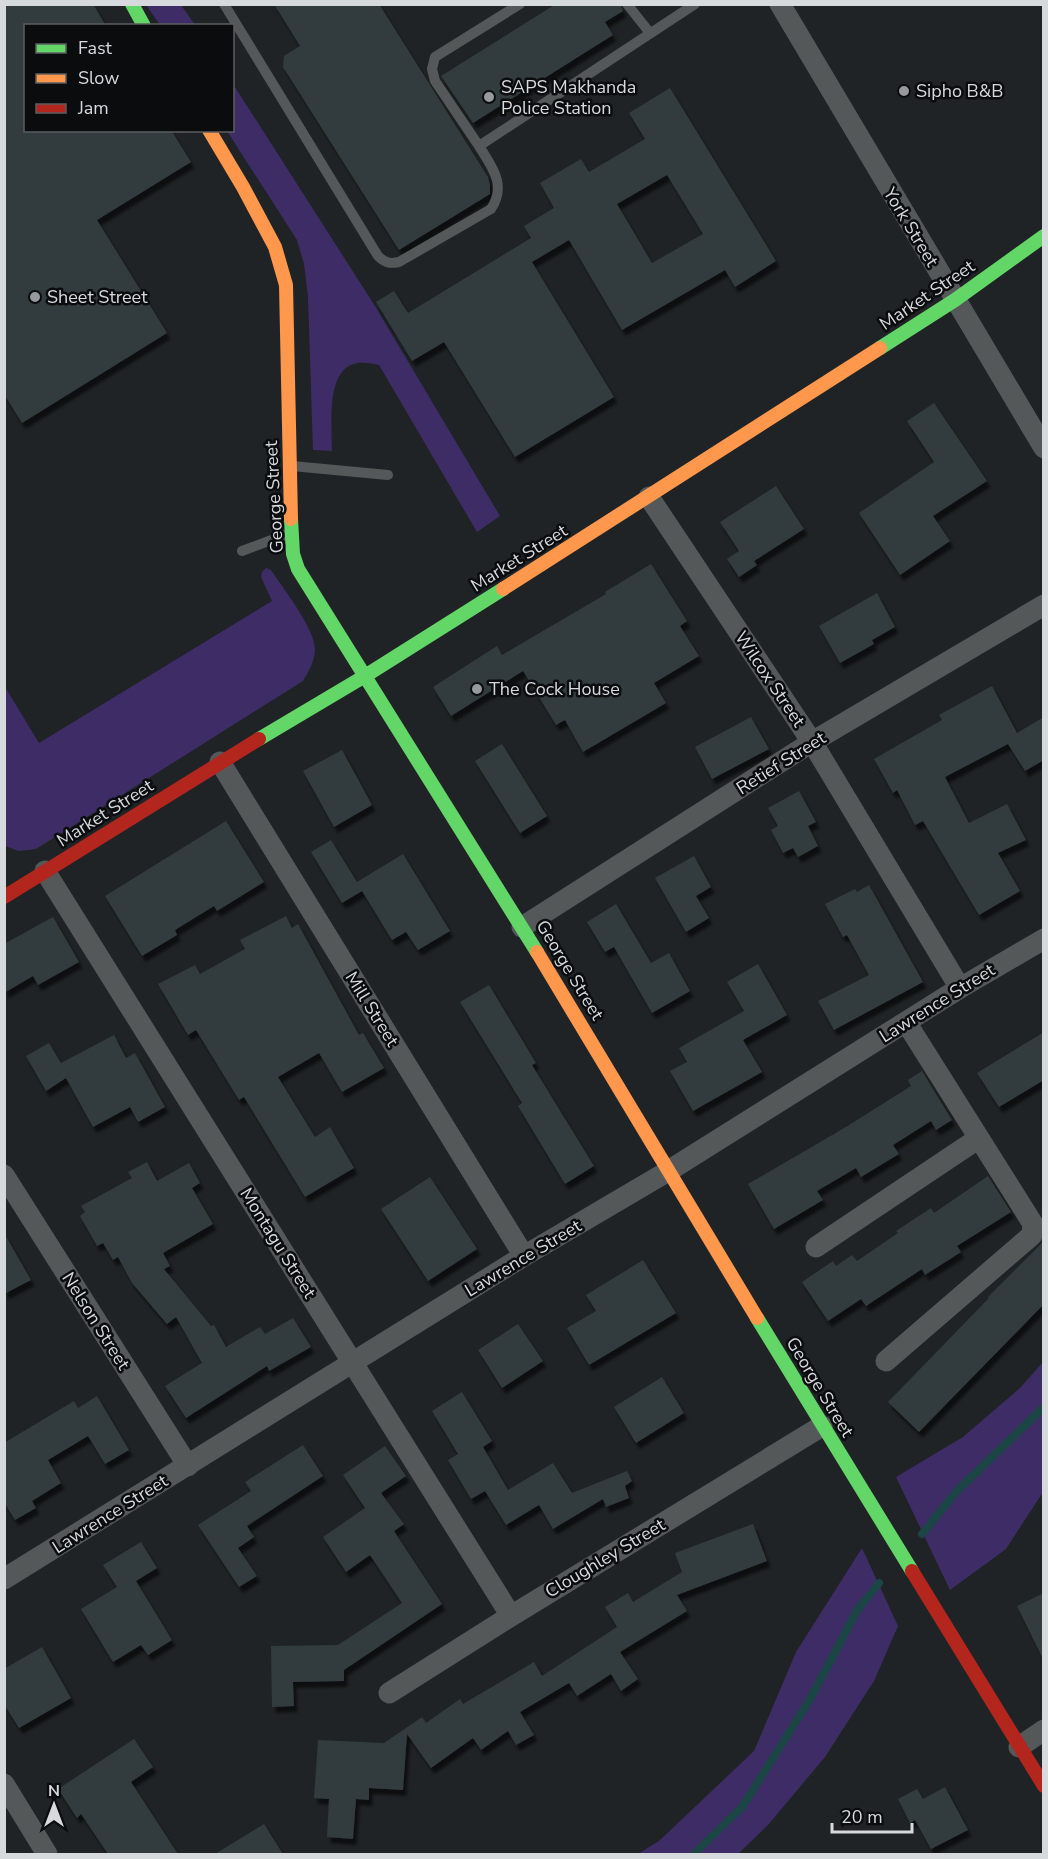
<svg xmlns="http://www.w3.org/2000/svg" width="1048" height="1859" font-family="'Nunito Sans',sans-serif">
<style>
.green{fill:#3e2c66}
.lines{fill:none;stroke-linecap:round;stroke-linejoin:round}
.stream{stroke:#1c4545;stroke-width:8}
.building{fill:#323b3e;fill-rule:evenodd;filter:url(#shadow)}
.lane{stroke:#555859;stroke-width:10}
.street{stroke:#555859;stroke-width:21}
.fast{stroke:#63d668;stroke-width:14}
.slow{stroke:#ff974d;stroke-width:14}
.jam{stroke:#b3261e;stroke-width:14}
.poi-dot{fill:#979a9c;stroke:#0a0c0d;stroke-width:2}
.labels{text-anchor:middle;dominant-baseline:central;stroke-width:5;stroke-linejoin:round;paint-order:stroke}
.poi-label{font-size:18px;fill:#d7dadc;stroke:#0a0c0d;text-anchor:start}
.street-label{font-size:18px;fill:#d7dadc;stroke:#0a0c0d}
</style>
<defs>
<filter id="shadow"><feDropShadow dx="3.5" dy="6" stdDeviation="1.5" flood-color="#0009"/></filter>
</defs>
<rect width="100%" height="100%" fill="#202325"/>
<path class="green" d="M146,5H181L195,25H160Z
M233,84L375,306L500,516L477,532L379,365C370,363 360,361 351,365C326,376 332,428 332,451L313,450L308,297L304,264L297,240L227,131L232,130Z
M266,568L271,570C283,588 316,630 315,651C314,662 309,671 303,681L36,849L19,851L5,846V687L39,743L272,601L261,577L262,572Z
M1043,1362V1492L1006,1549L950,1590L896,1477L963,1437L1020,1388Z
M862,1548L898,1626L874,1681L825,1757L768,1825L738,1854H638L659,1841L754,1751L796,1652Z"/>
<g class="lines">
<path class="stream" d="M922,1534L956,1492L1044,1407
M694,1854L742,1807L809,1701L858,1609L879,1583"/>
</g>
<path class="building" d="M4,4H93L106,26H26V130H171L191,162L97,220L167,333L22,423L4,394Z
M274,4H379L488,177L490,185V194L399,250L283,67L284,56L300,46Z
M556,4H620L623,11L605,22L613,35L473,123L441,76Z
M670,88L776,261L735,287L725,270L622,330L569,240L532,262L614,397L515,457L444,342L412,361L376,302L394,291L408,313L531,238L524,226L554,208L540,183L581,159L589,172L645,139L629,113ZM667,175L703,234L652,263L617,204Z
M934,403L987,481L933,516L950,541L900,575L859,513L934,462L907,421Z
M776,486L804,529L754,561L757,565L739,577L727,559L739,551L720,522Z
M651,564L687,621L680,626L699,656L654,683L666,703L583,752L565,720L556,725L523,671L451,716L433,687L497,646L502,655L606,594L605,592Z
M877,593L895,627L872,640L874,644L840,663L819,626Z
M992,686L1017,733L1044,717V760L1025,771L1008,744L945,777L969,823L1007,804L1026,840L998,853L1020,891L979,915L923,821L915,825L897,790L893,793L874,759L942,720L939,715Z
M751,717L769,749L712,779L695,747Z
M502,744L547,816L520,833L475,761Z
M342,750L372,805L334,827L303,771Z
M799,791L816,822L808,826L818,846L798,857L793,848L783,853L771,830L778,826L768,808Z
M226,821L264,882L217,911L214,906L175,930L177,935L142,956L105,896Z
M331,840L357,882L403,854L450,931L418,950L406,932L392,940L362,891L342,903L311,852Z
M694,856L711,887L696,896L709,918L686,932L655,878Z
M869,885L923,982L834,1030L818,1001L869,975L847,935L843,937L825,904L855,889L857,892Z
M616,904L651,963L669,953L690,991L652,1013L614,947L605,952L587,922Z
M286,916L292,928L298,924L359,1035L363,1033L384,1068L342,1092L319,1053L278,1077L315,1137L330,1127L354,1168L305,1197L244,1097L239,1100L196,1030L188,1035L158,984L195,965L200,974L245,949L240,940Z
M53,917L79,962L38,985L33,976L4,993V944Z
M758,964L787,1015L743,1040L762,1072L693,1111L670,1071L687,1062L679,1048L744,1011L727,982Z
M489,985L536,1063L532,1065L594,1166L565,1184L518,1106L522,1103L460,1002Z
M1044,1032V1080L999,1107L977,1073Z
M114,1035L126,1058L135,1053L165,1107L138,1122L130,1107L93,1127L66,1078L46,1091L26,1056L49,1043L61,1063Z
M922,1071L952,1120L936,1130L931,1121L893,1145L899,1154L861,1177L856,1168L817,1191L823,1200L774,1229L748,1184L846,1127L911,1086L908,1080Z
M147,1162L157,1181L189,1163L200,1183L192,1188L213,1224L163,1253L170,1266L164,1269L211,1326L214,1325L226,1347L260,1327L265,1334L293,1318L311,1347L269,1371L267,1366L186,1418L165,1386L202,1363L176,1317L167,1324L132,1283L118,1257L113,1260L103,1243L97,1246L80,1216L85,1212L81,1206L132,1178L128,1172Z
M988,1176L1011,1212L957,1246L961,1252L925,1275L922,1269L866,1306L861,1299L828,1321L802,1282L833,1261L836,1266L852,1255L857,1261L898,1233L896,1231L931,1208L934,1213Z
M430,1177L477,1249L428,1281L381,1209Z
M4,1233L31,1280L4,1294Z
M1044,1239V1304L919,1432L888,1402L989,1298L988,1297L1040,1245Z
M643,1260L676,1313L589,1365L567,1328L596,1311L586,1295Z
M518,1324L543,1361L502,1388L478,1350Z
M662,1377L684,1413L636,1443L614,1407Z
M462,1392L492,1441L483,1447L508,1490L553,1463L572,1493L627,1471L632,1481L625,1486L629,1498L606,1507L603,1499L553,1529L539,1505L506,1525L485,1491L471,1499L448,1460L458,1454L432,1411Z
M97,1396L129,1450L105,1464L88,1436L48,1460L61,1483L32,1501L36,1508L15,1520L4,1502V1443L74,1401L78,1408Z
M303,1445L323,1476L247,1526L254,1537L238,1548L257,1576L239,1587L198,1525L251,1491L245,1482Z
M385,1446L406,1476L381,1493L404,1524L394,1531L442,1604L344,1670V1681L293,1682L294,1706L272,1707L271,1646L338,1645L402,1603L370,1555L346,1572L323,1537L365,1508L343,1475Z
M753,1524L767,1561L677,1595L687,1611L620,1652L638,1679L621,1691L611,1674L577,1696L569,1683L520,1712L534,1735L516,1745L508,1731L481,1750L473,1738L431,1768L407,1734L403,1790L369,1788V1800L356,1799L353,1839L327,1837L329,1799L314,1798L318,1740L384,1743L422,1717L426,1723L460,1699L463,1704L534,1662L542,1676L617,1627L605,1607L628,1593L633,1602L682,1572L675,1553Z
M141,1542L157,1568L136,1581L172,1640L148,1655L141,1645L113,1662L81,1609L117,1587L103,1565Z
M1044,1593V1661L1017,1606Z
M42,1647L71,1698L19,1728L4,1704V1669Z
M134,1739L153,1767L131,1782L178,1854H108L81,1814L77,1818L58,1789Z
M945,1787L968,1830L931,1849L915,1820L910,1823L898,1799L917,1789L923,1799Z
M264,1824L283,1854H215Z"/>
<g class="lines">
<path class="lane" d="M224,4L378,256C385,263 390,264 399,262L491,209C507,185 492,167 479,146L695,4
M627,4L650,33
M479,146L435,81L432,69L435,57L520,4
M292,466L388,475
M242,551L290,533"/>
<path class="street" d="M780,4L1044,448
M649,497L812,742L960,988
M220,762L524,1256
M45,871L511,1616
M522,927L812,742L1044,605
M4,1175L188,1466
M816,1247L979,1138
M886,1361L1032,1235L1033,1224L906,1022
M4,1579L524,1256L670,1170L960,988L1044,939
M389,1693L511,1616L822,1426
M1019,1747L1044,1730
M4,1784L47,1854"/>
<path class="fast" d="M132,4L144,26
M880,348L955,300L1044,236
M291,519L293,554L298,569L537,952
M259,739L365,676L503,589
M757,1318L912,1571"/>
<path class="slow" d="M209,130L243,187L275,247L286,285L291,519
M503,589L880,348
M537,952L757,1318"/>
<path class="jam" d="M4,897L259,739
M912,1571L1044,1786"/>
</g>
<g class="poi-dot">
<circle cx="904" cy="91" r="6"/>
<circle cx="489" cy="97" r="6"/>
<circle cx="35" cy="297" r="6"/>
<circle cx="477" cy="689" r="6"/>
</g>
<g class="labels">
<g class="poi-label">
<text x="501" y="87">SAPS Makhanda<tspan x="501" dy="21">Police Station</tspan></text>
<text x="916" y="91">Sipho B&amp;B</text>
<text x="47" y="297">Sheet Street</text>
<text x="489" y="689">The Cock House</text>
</g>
<g class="street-label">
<text transform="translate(911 227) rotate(59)">York Street</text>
<text transform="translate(927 295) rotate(-34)">Market Street</text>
<text transform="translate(274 497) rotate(-93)">George Street</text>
<text transform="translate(519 558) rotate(-32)">Market Street</text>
<text transform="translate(770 679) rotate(56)">Wilcox Street</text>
<text transform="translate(781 763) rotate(-32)">Retief Street</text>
<text transform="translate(105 813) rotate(-32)">Market Street</text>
<text transform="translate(570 970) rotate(59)">George Street</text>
<text transform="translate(937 1003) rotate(-32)">Lawrence Street</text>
<text transform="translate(372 1009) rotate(58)">Mill Street</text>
<text transform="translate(278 1243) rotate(58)">Montagu Street</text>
<text transform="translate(523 1258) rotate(-31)">Lawrence Street</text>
<text transform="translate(96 1321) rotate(58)">Nelson Street</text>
<text transform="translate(820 1387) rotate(59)">George Street</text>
<text transform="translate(110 1514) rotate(-32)">Lawrence Street</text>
<text transform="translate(605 1558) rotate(-31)">Cloughley Street</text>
</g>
</g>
<rect width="1048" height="1859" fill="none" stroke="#d7dadc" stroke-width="12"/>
<rect x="24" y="24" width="210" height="108" fill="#0a0c0d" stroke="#5c5e60" stroke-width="1.5"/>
<rect x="36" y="44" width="30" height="9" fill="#63d668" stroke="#5c5e60" stroke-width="1.5"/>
<text x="78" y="54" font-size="18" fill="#d7dadc">Fast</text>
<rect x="36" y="74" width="30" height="9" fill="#ff974d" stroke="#5c5e60" stroke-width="1.5"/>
<text x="78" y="84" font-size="18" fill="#d7dadc">Slow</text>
<rect x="36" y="104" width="30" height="9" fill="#b3261e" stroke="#5c5e60" stroke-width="1.5"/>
<text x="78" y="114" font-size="18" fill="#d7dadc">Jam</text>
<g transform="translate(54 1805)" stroke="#0a0c0d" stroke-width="4.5" paint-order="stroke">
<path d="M0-4.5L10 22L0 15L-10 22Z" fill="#d7dadc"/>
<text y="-9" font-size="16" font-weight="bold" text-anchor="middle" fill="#d7dadc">N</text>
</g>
<path d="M832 1823v9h80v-9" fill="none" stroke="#d7dadc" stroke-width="3"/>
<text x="841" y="1823" font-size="18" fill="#d7dadc" stroke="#0a0c0d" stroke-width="4.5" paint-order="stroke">20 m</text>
</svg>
